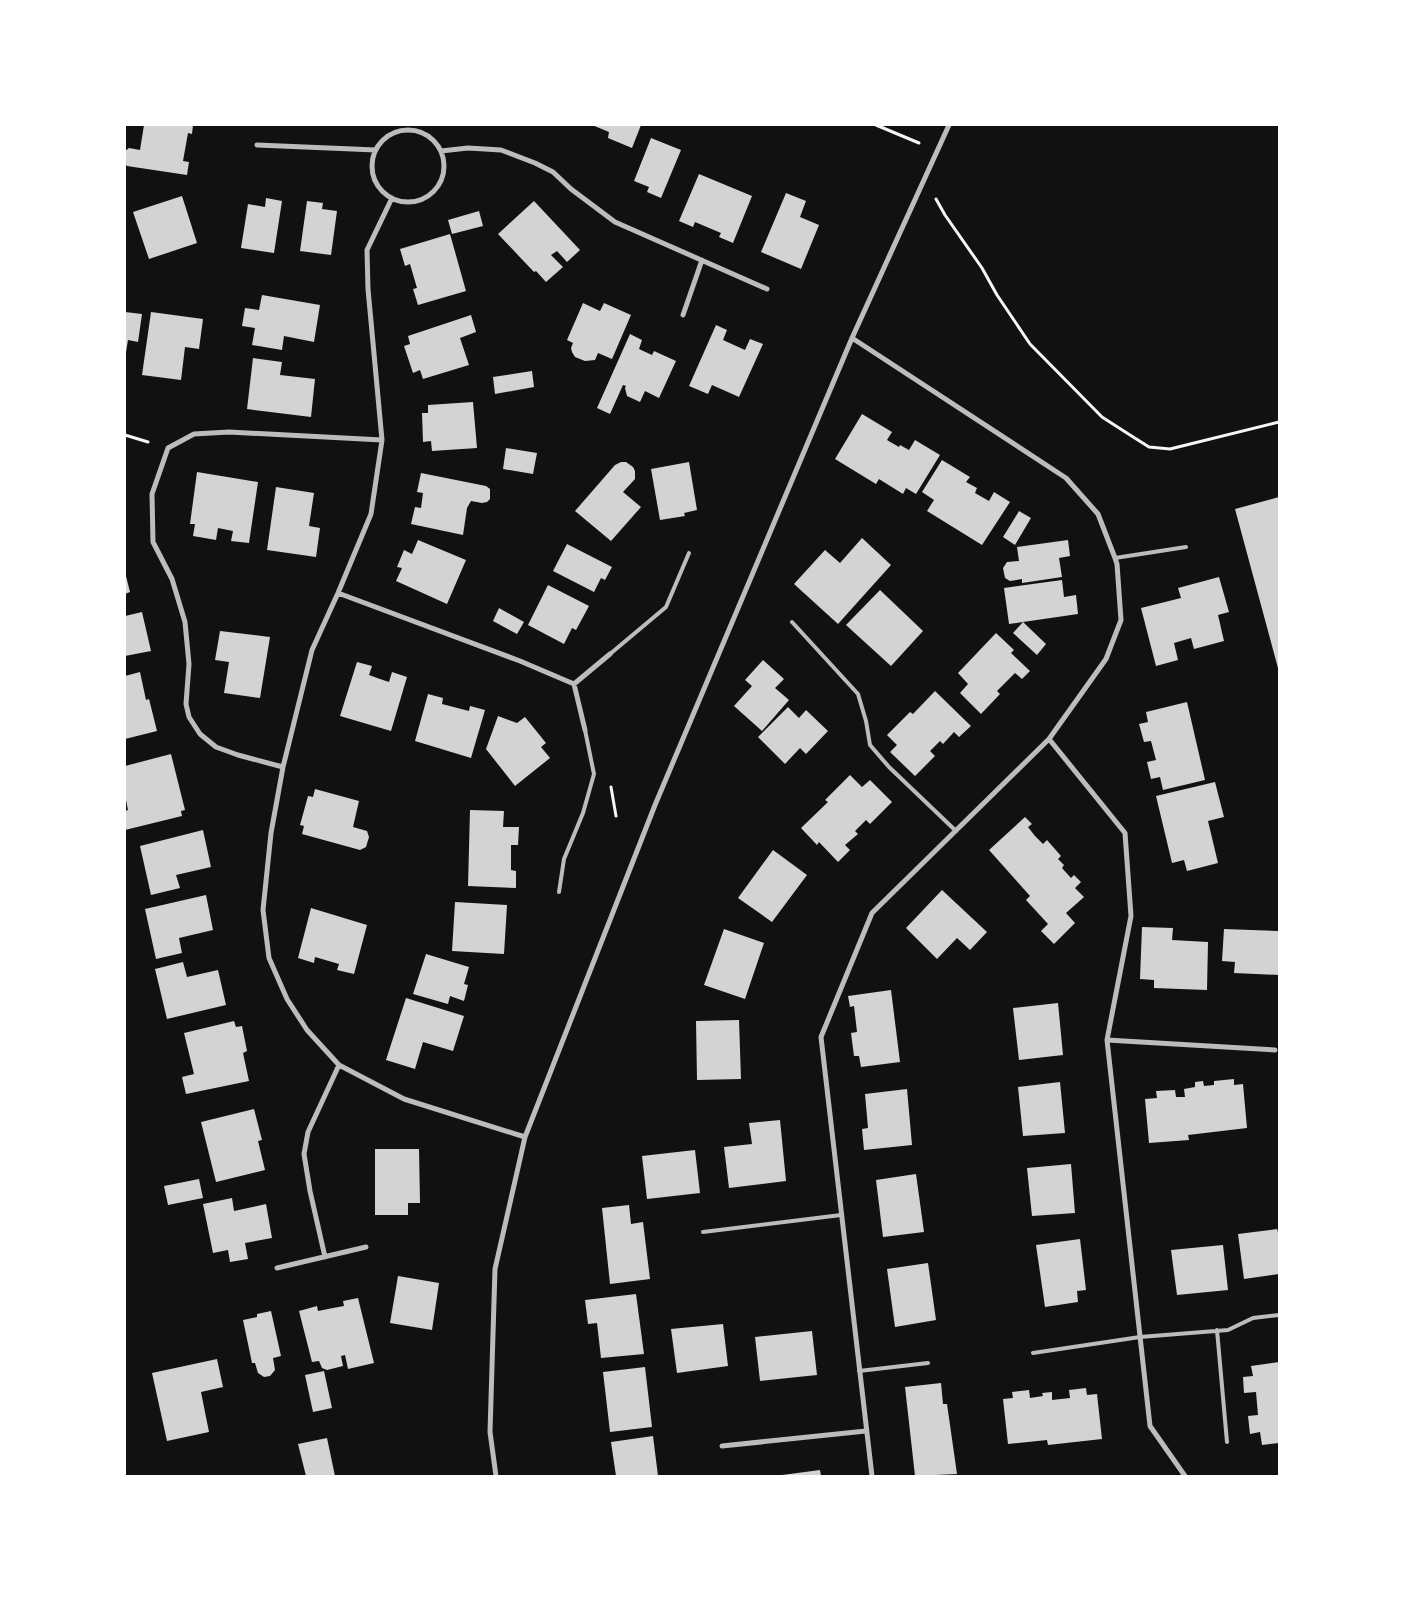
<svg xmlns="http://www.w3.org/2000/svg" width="1404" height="1601" font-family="Karla,sans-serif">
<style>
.building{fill:#d3d3d3}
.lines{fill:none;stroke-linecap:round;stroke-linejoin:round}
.path{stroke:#f5f5f5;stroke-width:3}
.service{stroke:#bcbcbc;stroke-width:4}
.minor{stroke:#bcbcbc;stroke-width:5}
</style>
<rect width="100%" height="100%" fill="#111"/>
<path class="building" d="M144,125H193L192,134L188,133L183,161L189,162L187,175L127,166L125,164V151L129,148L140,150Z
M592,125H641L632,148L608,138L609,132Z
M651,138L681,150L661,198L647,192L649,187L634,181Z
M699,174L752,196L733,243L719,237L721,233L695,222L693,227L679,221Z
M786,193L806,201L800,217L819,225L801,269L761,252Z
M182,196L197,243L149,259L133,212Z
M266,198L282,201L274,253L241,248L248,204L265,207Z
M307,201L323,203L322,209L337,211L331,255L300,251Z
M534,201L580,250L567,262L557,251L551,255L563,267L546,282L536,271L534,272L498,234Z
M479,211L483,226L452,234L448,220Z
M450,234L466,291L418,305L413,289L417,288L410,264L405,266L400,249Z
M262,295L320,305L314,342L284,336L282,350L252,345L255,328L242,326L245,308L259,310Z
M583,303L600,311L604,303L631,315L612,359L598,353L595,360L585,361L575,357L572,352L571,348L573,343L567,340Z
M125,312L142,314L138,342L128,340L126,352Z
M151,312L203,319L199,349L185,347L181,380L142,375Z
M471,315L476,332L460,338L469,365L423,379L420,370L413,373L404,346L410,344L408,336Z
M716,325L727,330L723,340L745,350L750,339L763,344L739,397L712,385L708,394L689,386Z
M630,334L642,340L639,349L652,355L654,351L676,361L659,398L645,391L640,402L627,396L625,388L626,386L623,385L610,414L597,408Z
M253,358L282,362L280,375L315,379L311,417L247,409Z
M532,371L534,387L495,394L493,377Z
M473,402L477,448L432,451L431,441L423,442L422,413H428V405Z
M862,414L892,432L887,440L899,447L900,445L909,450L915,440L940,455L916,494L906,488L903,494L879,479L876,484L835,459Z
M506,448L537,453L533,474L503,469Z
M942,460L970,477L966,482L977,488L975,493L989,501L994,492L1010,502L982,545L927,511L934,500L922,492Z
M621,462H626L633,467L635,471V479L623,492L641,507L611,541L575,511L615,465Z
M689,462L697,510L684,513L685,516L660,520L651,469Z
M197,472L258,482L249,543L231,541L233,531L218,528L216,540L193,536L195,524H190Z
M421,473L486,486L490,489V499L487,502L482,503L471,501L467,508L463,535L411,524L415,507L421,508L423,493L417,492Z
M276,487L314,493L309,526L320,528L316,557L267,550Z
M1279,497V668H1278L1235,509Z
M1019,511L1031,518L1015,545L1003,537Z
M862,538L891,565L838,624L794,584L825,550L840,563Z
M418,540L466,560L447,604L396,581L402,568L397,567L404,550L412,554Z
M1068,540L1070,556L1059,558L1062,577L1022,583V579L1010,581L1005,578L1003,568L1007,562L1019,561L1017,547Z
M567,544L612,567L605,580L601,578L594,592L553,571Z
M125,572L130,592L125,594Z
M1219,577L1229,612L1218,615L1224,641L1194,649L1191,638L1174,643L1178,660L1156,666L1141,608L1181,598L1178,588Z
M1062,580L1064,597L1076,595L1078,614L1009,624L1004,588Z
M548,585L589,606L576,630L572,628L564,644L528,625Z
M880,590L923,631L891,666L846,625Z
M499,608L524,622L517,634L493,621Z
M142,612L151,651L125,656V616Z
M1023,622L1046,644L1037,655L1013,633Z
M220,631L270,637L260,698L224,693L229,662L215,660Z
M996,633L1014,650L1011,653L1030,671L1022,679L1015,673L997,691L1000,694L981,714L960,693L968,684L958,673Z
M763,660L784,679L775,688L789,700L762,731L734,706L752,686L745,680Z
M357,662L372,666L369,675L380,679L389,682L392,672L407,677L391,731L340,716Z
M140,672L146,700L149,699L157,731L125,739V676Z
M935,691L971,726L959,737L954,732L943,744L940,741L930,751L935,756L915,776L890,752L897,745L887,735L910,712L913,714Z
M428,694L443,698L442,704L469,711L470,706L485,710L471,758L415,741Z
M1187,702L1205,780L1163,790L1160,777L1151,779L1147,762L1156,760L1151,741L1144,742L1139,724L1148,722L1146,712Z
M788,707L799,718L806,710L828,731L806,754L800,748L785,764L758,737Z
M498,716L517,723L525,717L546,743L541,747L550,758L515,786L486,749Z
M171,754L185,810L181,811L182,816L125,830V811L128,810L125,795V766Z
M850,775L862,787L870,780L892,802L870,824L866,820L855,831L858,834L845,845L850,850L838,862L819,842L817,845L801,828L828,802L825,800Z
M1215,782L1224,817L1208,821L1218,863L1187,871L1184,860L1172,863L1156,796Z
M315,789L359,801L353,827L367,831L369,837L366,847L360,850L302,834L304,826L300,825L308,796L313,797Z
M470,810L504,811L503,827H519L518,845H511V870L516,871V888L468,886Z
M1025,817L1032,824L1028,827L1035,836L1043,844L1047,840L1061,856L1058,859L1064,865L1062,868L1071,878L1074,875L1081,882L1075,888L1084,897L1066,913L1075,923L1054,944L1041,931L1048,924L1026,900L1030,896L989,850Z
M203,830L211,867L176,875L180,888L151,895L140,846Z
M773,850L807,875L772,922L738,898Z
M942,890L987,932L970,950L957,938L937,959L906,928Z
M206,895L213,930L179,938L182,953L156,959L145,909Z
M455,902L507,905L504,954L452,951Z
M311,908L367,925L354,974L337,970L339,964L315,957L314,963L298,958Z
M1142,927L1173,928L1172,940L1208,942L1207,990L1154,988V980L1140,979Z
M724,929L764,943L745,999L704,985Z
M1224,929L1279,931V975L1234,973L1235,962L1222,961Z
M426,954L469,967L464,984L468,985L464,1001L450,996L448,1004L413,994Z
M183,962L187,977L218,970L226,1005L167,1019L155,969Z
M891,990L900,1062L861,1067L859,1056H854L851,1033L857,1032L854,1006L850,1007L848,996Z
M406,998L464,1016L453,1051L423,1042L415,1069L386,1060Z
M1058,1003L1063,1055L1019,1060L1013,1008Z
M739,1020L741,1079L697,1080L696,1021Z
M234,1021L236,1027L242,1026L247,1051L243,1053L249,1081L186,1094L182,1077L194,1074L184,1033Z
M1234,1079V1085L1243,1084L1247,1128L1188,1135L1189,1140L1149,1143L1145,1099L1157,1098L1156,1091L1175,1090L1176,1097H1185L1184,1089L1195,1087V1082L1203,1081L1204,1086L1214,1085V1081Z
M1060,1082L1065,1133L1023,1136L1018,1087Z
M907,1089L912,1145L864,1150L862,1129L868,1128L865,1094Z
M254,1109L262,1140L258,1141L265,1170L216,1182L201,1122Z
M780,1120L786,1181L729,1188L724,1147L752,1144L749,1123Z
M375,1149H419L420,1203H408V1215H375Z
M695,1150L700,1193L647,1199L642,1156Z
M1071,1164L1075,1213L1032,1216L1027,1168Z
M916,1174L924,1232L883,1237L876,1180Z
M199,1179L203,1198L168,1205L164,1186Z
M232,1198L234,1211L266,1204L272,1238L245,1243L248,1259L230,1262L228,1250L213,1253L203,1204Z
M629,1205L631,1224L643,1222L650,1279L610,1284L602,1208Z
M1277,1229L1279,1235V1274L1244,1279L1238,1234Z
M1080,1239L1086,1290L1077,1291L1078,1302L1045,1307L1036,1245Z
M1223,1245L1228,1290L1177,1295L1171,1250Z
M928,1263L936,1320L895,1327L887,1269Z
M398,1276L439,1283L432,1330L390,1323Z
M636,1294L644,1354L601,1358L597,1323L588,1324L585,1300Z
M358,1298L374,1363L348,1369L345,1355L341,1356L343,1366L327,1370L322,1368L319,1361L312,1362L299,1311L317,1306L318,1311L333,1308L344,1306L343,1301Z
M271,1311L281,1356L273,1358L275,1370L270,1376L264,1377L258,1373L255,1363H252L243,1320L257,1317V1314Z
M723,1324L728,1366L677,1373L671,1329Z
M812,1331L817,1375L760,1381L755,1337Z
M217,1359L223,1387L201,1392L209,1432L167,1441L152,1373Z
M1279,1362V1443L1262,1445L1260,1432L1250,1434L1248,1416L1258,1415L1256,1392L1244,1393L1243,1377L1253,1376L1251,1366Z
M645,1367L652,1427L610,1432L603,1372Z
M324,1371L332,1408L313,1412L305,1375Z
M941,1383L943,1404H947L957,1474L915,1476L905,1387Z
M1086,1388L1087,1395L1097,1394L1102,1439L1048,1445L1047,1440L1008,1444L1003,1399L1013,1398L1012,1392L1029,1390L1030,1398L1043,1396L1042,1393L1052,1392V1400L1070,1398L1069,1390Z
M653,1436L658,1476H616L611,1442Z
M327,1438L335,1476H306L298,1444Z
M820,1470L821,1476H782V1475Z"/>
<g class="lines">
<path class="path" d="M876,125L919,143
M936,199L945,215L982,268L997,295L1030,344L1102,417L1130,435L1149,447L1170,449L1279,422
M125,435L148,442
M611,787L616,816"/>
<path class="service" d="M1115,558L1186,547
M792,622L858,694L866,721L870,745L889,767L956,831
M610,654L666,607L689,553
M559,892L564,859L583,813L594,774L585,730
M703,1232L841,1215
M1217,1330L1227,1442
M1033,1353L1140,1337L1228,1330L1253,1318L1279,1315
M859,1371L928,1363"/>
<path class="minor" d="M372 166a36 36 0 1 1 72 0a36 36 0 1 1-72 0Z
M257,145L376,150
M441,151L468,148L501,150L535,163L553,172L571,189L615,222L767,289
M392,198L367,250L368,289L382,440L371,514L338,593L312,650L283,767L271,833L263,910L269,958L287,999L307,1030L339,1065L404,1099L525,1137
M683,315L702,260
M852,338L1066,478L1098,514L1115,558L1117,564L1121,620L1106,659L1049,739L872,913L821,1037L872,1476
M338,593L520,661L574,684
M585,730L574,684L610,654
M1049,739L1125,833L1131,916L1107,1040L1150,1426L1185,1476
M283,767L238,755L216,747L200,734L189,717L186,704L189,664L185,622L172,579L153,542L152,494L168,448L194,434L229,432L382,440
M1107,1040L1275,1050
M325,1257L310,1191L304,1154L308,1132L339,1065
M277,1268L366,1247
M722,1446L866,1431
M496,1476L490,1432L495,1269L525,1137L655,805L852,338L949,125"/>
</g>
<rect width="1404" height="1601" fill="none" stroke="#ffffff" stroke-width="252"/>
</svg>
